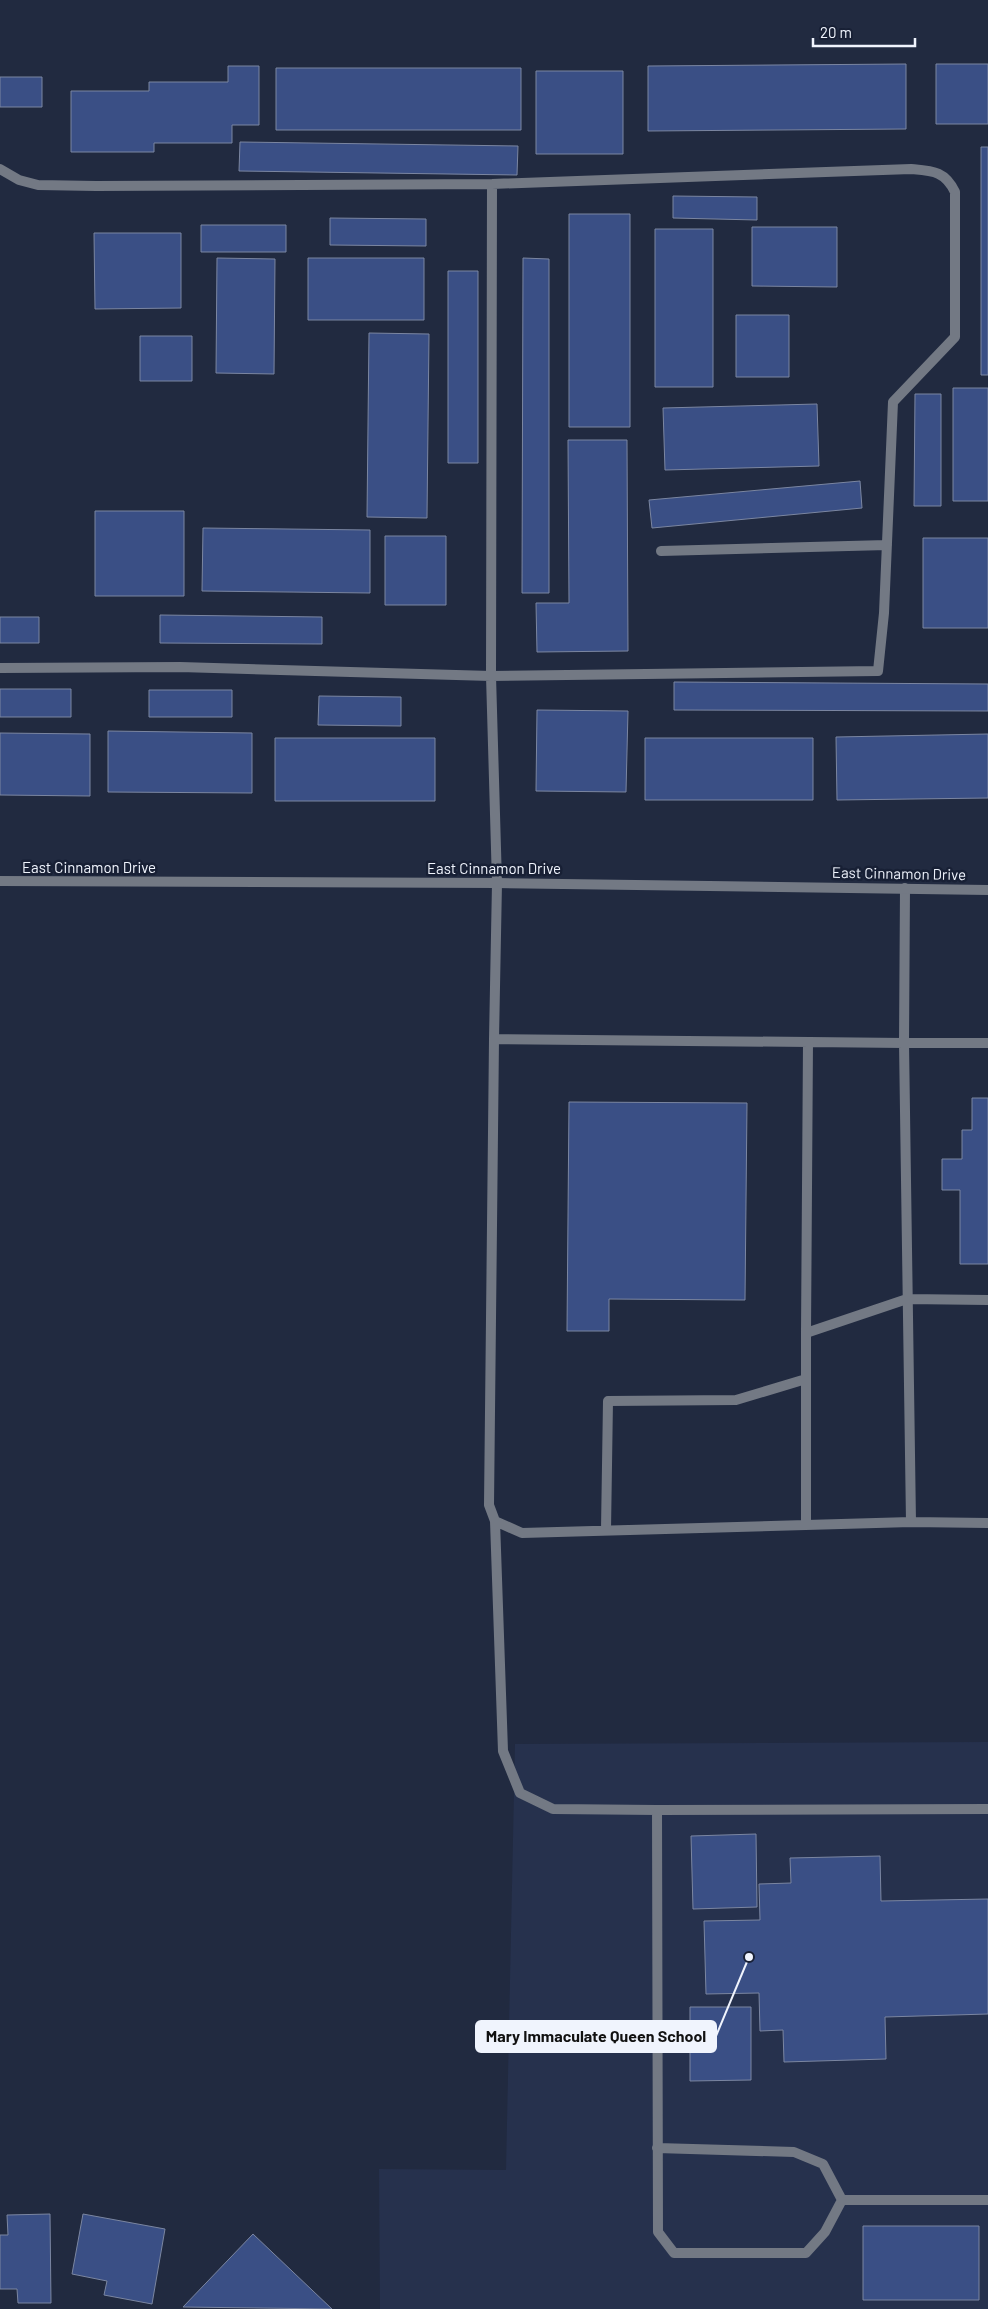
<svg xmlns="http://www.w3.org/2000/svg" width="988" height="2309" font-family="Barlow,sans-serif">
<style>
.built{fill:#26314d}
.building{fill:#3a4f85;stroke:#7b86a1}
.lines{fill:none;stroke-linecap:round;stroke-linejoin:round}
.service{stroke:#737984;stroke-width:10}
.tertiary{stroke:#737984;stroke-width:10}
.labels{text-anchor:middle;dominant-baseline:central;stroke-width:5;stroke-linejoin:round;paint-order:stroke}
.street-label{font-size:15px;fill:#f0f4fd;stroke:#182035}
.leader{fill:none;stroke:#f0f4fd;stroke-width:2}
.callout-dot{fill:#f0f4fd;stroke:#182035;stroke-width:2}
.callout{fill:#f0f4fd;stroke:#f0f4fd;stroke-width:2}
.callout-label{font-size:16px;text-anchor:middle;font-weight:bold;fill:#111}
</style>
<rect width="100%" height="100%" fill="#212a40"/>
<path class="built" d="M988,1742V2309H380L379,2169L506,2170L515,1744Z"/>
<path class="building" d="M906,64V129L648,131V66Z
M936,64H988V124H936Z
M228,66H259V125H232V143H154V152H71V91H149V82H228Z
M276,68H521V130H276Z
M536,71H623V154H536Z
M0,77H42V107H0Z
M240,142L518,146L517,175L239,171Z
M981,147H988V375H981Z
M673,196L757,197V220L673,218Z
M569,214H630V427H569Z
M330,218L426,219V246L330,245Z
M201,225H286V252H201Z
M752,227H837V287L752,286Z
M655,229H713V387H655Z
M94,233H181V308L95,309Z
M217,258L275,259L274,374L216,373Z
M308,258H424V320H308Z
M523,258L549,259V593H522Z
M448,271H478V463H448Z
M736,315H789V377H736Z
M369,333L429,334L427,518L367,517Z
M140,336H192V381H140Z
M953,388H988V501H953Z
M915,394H941V506H914Z
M817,404L819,466L665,470L663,408Z
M568,440H627L628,651L537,652L536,603H569Z
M860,481L862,508L652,528L649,500Z
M95,511H184V596H95Z
M203,528L370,530V593L202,591Z
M385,536H446V605H385Z
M923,538H988V628H923Z
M160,615L322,617V644L160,643Z
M0,617H39V643H0Z
M674,682L988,684V711L674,710Z
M0,689H71V717H0Z
M149,690H232V717H149Z
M319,696L401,697V726L318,725Z
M537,710L628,711L626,792L536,791Z
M108,731L252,733V793L108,792Z
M0,733L90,734V796L0,795Z
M988,734V798L837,800L836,737Z
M275,738H435V801H275Z
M645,738H813V800H645Z
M972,1098H988V1264H960V1190H942V1159H962V1130H972Z
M569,1102L747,1103L745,1300L609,1299V1331H567Z
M756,1834L757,1907L693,1909L691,1836Z
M880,1856L881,1901L988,1899V2014L885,2017L886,2059L784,2062L783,2030L760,2031L759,1993L706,1994L704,1921L760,1920L759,1884L791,1883L790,1858Z
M690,2007H751V2080L690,2081Z
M50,2214L51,2303H18L17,2289H0V2235H8L7,2215Z
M83,2214L165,2229L152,2304L104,2295L107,2281L72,2274Z
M863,2226H979V2300H863Z
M253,2234L332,2309L183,2307Z"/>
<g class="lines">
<path class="service" d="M0,169L19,180L38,185L96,186L492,184L911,169C933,171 945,171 955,192V337L893,402L884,613L878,671L491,676L180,667L0,668
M492,184L491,676L497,883L494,1039L904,1043L905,888
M661,551L887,545
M494,1039L489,1505L495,1521L522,1533L911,1522L904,1043H988
M808,1042L806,1333L907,1299L988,1300
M806,1333V1525
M495,1521L503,1751L520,1793L553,1809L657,1810
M911,1522L988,1523
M606,1530L608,1401L736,1400L806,1379
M988,1809L657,1810L658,2232L674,2253H806L825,2232L842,2200H988
M657,2148L794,2152L823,2164L842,2200"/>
<path class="tertiary" d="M0,881L497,883L988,890"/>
</g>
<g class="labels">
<g class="street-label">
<text x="89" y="867">East Cinnamon Drive</text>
<text x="494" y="868">East Cinnamon Drive</text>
<text transform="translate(899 873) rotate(1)">East Cinnamon Drive</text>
</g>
</g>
<path class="leader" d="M749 1957L716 2036"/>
<circle class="callout-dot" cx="749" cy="1957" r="5"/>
<rect class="callout" x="476" y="2021" width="240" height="31" rx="5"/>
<g class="callout-label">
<text x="596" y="2042">Mary Immaculate Queen School</text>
</g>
<path d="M813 38v8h102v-8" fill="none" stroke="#f0f4fd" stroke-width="2.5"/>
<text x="820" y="38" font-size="15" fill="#f0f4fd" stroke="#182035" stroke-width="4" paint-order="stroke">20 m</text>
</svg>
